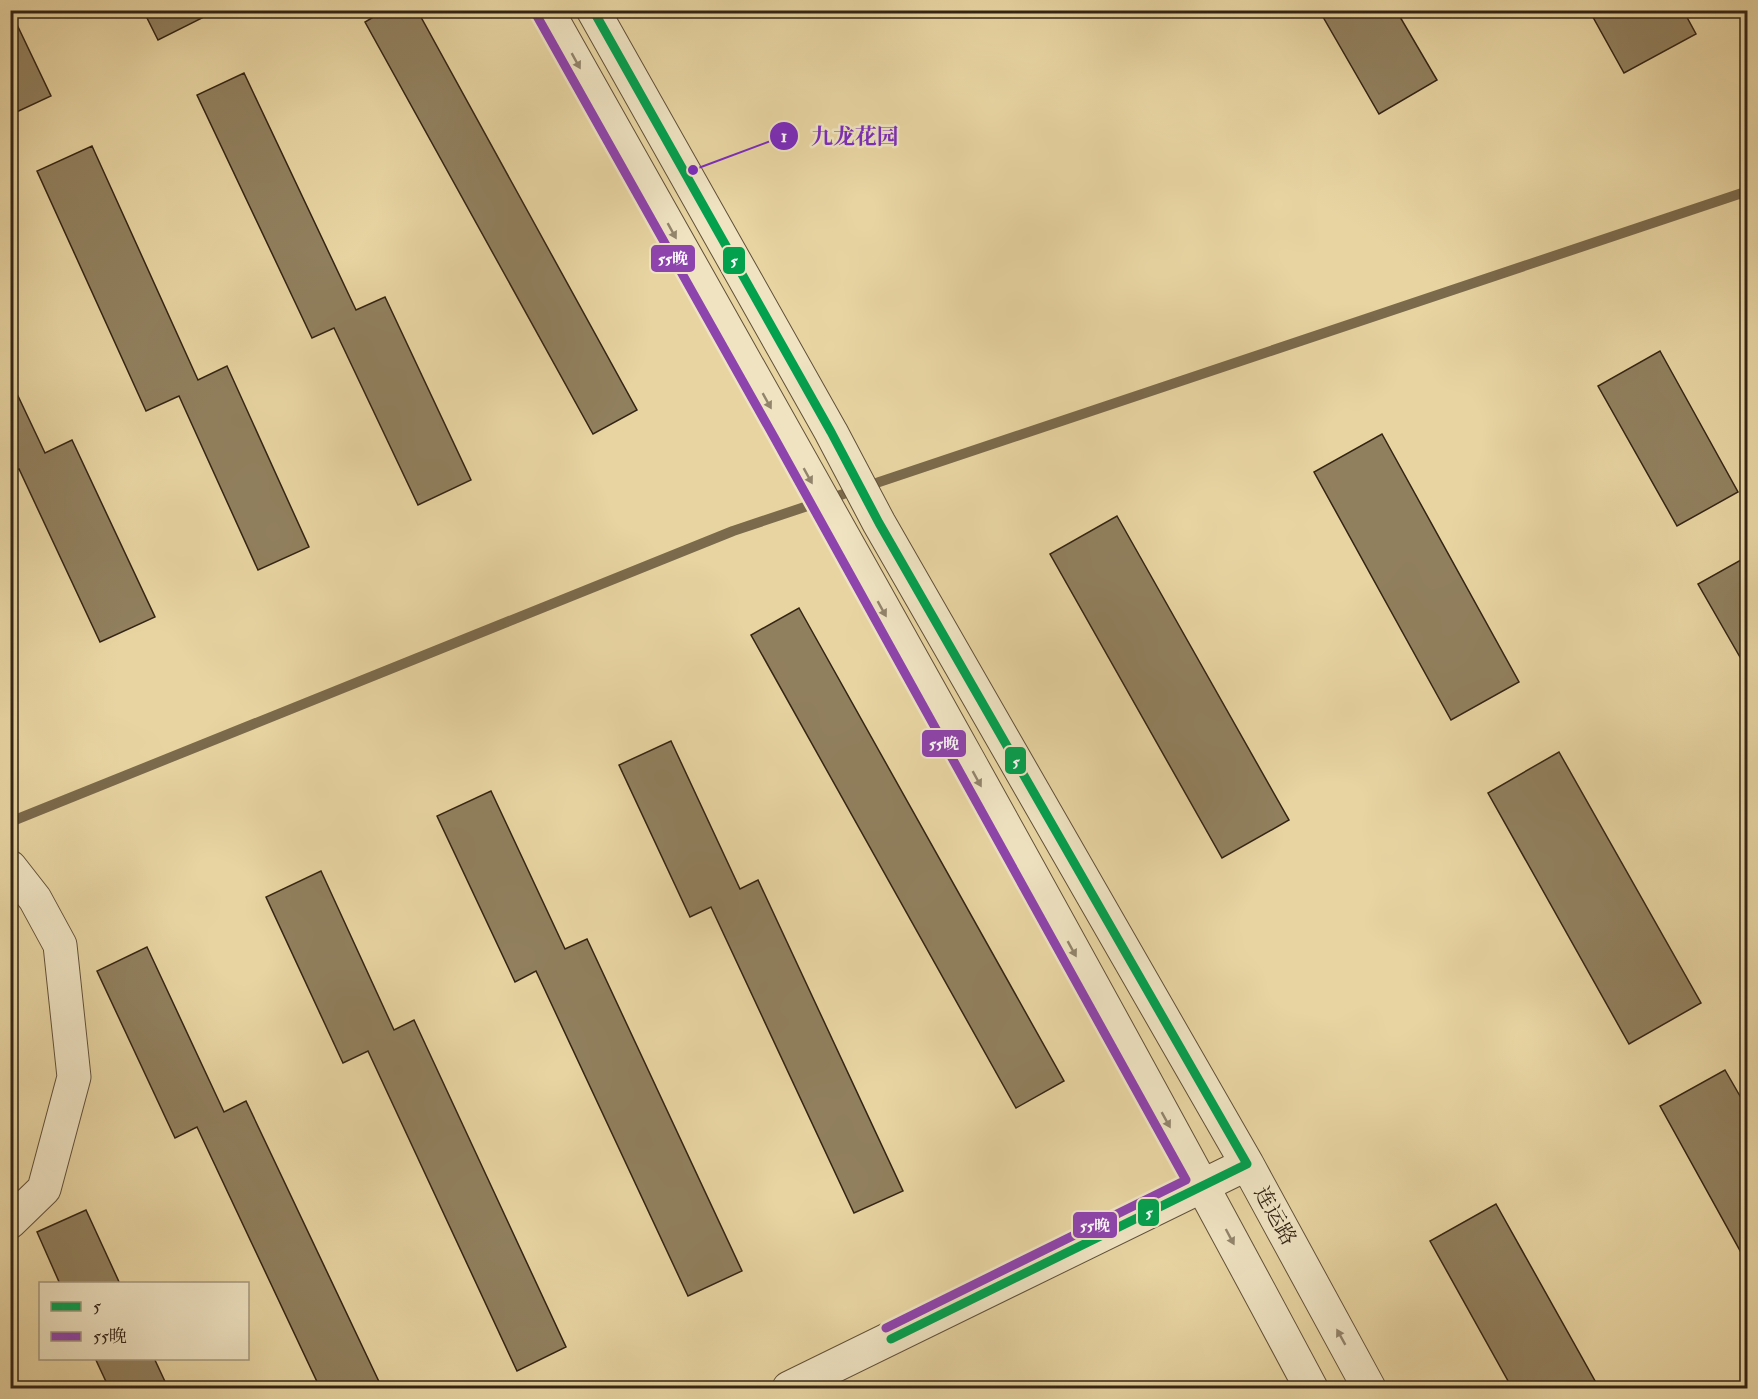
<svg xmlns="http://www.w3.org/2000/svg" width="1758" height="1399" font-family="'IM FELL Double Pica','Noto Serif SC',serif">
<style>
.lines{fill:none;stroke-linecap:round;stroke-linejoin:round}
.stream{stroke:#7b6a4c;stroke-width:10}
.building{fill:#91805e;stroke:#342415;stroke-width:1.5}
.minor-casing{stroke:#615038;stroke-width:35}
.tertiary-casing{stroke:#615038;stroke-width:35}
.minor{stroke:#efe3c2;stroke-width:33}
.tertiary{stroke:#efe3c2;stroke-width:33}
.bus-1-casing{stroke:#efe3c2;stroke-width:14}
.bus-2-casing{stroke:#efe3c2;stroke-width:14}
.bus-1{stroke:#03a04e;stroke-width:9}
.bus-2{stroke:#8e44ad;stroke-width:9}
.oneway{fill:#92846c}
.labels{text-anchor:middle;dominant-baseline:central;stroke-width:5;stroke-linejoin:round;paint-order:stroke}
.street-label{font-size:21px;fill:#342415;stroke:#efe3c2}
.leader{fill:none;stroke:#7b2cbf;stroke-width:2}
.callout-dot{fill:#7b2cbf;stroke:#efe3c2;stroke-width:2}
.mark-label{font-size:18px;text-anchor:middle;font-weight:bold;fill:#fff}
.callout-label{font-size:22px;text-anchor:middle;font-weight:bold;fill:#7b2cbf;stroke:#efe3c2;stroke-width:5;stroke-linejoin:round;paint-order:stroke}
.line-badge{stroke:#efe3c2;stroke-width:2}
.badge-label{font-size:16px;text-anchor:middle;font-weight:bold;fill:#fff}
</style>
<rect width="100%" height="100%" fill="#e7d4a1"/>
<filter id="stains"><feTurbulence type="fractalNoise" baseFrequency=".00333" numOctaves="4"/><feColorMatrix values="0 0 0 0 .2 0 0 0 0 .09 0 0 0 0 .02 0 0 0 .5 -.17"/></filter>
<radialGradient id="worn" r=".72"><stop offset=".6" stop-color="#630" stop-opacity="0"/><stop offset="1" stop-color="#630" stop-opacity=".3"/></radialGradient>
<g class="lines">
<path class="stream" d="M10,822L733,531L1748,191"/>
</g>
<path class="building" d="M10,10L51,96L10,115Z
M143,10H203L206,16L158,40Z
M385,10H417L637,410L593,434L365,22Z
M1319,10H1396L1437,80L1379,114Z
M1589,10H1683L1696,34L1624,73Z
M244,73L356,310L385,297L471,480L418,505L334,328L312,338L197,95Z
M92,146L198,380L227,366L309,547L258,570L179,396L146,411L37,171Z
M1660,351L1738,492L1677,526L1598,386Z
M10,379L45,453L72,440L155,617L100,642L19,469L10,472Z
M1382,434L1519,682L1451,720L1314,472Z
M1117,516L1289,820L1222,858L1050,554Z
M1748,556V671L1698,584Z
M799,608L1064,1081L1016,1108L751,635Z
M671,741L740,889L758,880L903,1191L854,1213L711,907L690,917L619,765Z
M1559,752L1701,1003L1629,1044L1488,793Z
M491,791L565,949L587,939L742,1271L688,1296L536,971L515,982L437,816Z
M321,871L394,1030L414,1020L566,1347L517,1371L368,1051L343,1063L266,897Z
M147,947L224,1112L246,1101L382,1388H320L197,1127L175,1138L97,971Z
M1725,1070L1748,1110V1265L1660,1106Z
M1496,1204L1599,1388H1512L1430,1241Z
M86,1210L120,1284H60L37,1232Z
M95,1358H154L168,1388H109Z"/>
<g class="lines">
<g class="minor-casing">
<path id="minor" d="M10,867L35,899L60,945L74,1077L44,1189L10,1222"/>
</g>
<g class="tertiary-casing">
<path id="tertiary" d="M547,10C805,468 1064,925 1311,1388
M593,10L831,432L879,523L1247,1164L1369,1388
M789,1388L1247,1164"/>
</g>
<use href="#minor" class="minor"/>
<use href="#tertiary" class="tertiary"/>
<g class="bus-1-casing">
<path id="bus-1" d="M593,10L831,432L879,523L1247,1164L891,1339"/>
</g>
<g class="bus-2-casing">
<path id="bus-2" d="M537,16L774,437L1186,1180L886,1328"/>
</g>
<use href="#bus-1" class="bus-1"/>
<use href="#bus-2" class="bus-2"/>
</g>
<defs><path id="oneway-solid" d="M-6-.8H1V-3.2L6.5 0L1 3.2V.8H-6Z" transform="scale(1.5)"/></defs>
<g class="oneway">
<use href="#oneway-solid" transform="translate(576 61) rotate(61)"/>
<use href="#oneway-solid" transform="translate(672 231) rotate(61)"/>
<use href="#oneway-solid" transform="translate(767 401) rotate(61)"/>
<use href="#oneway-solid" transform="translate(808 476) rotate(61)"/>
<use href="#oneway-solid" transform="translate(882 609) rotate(61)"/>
<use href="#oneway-solid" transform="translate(977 779) rotate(61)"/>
<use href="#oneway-solid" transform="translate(1072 949) rotate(61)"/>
<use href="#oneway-solid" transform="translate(1166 1120) rotate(61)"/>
<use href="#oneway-solid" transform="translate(1230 1237) rotate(62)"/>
<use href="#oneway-solid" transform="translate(1341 1337) rotate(-119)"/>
</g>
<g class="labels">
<g class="street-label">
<text transform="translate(1275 1216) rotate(61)">连运路</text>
</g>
</g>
<path class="leader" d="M693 170L784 136"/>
<g class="callout-dot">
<circle cx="693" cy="170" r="6"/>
<circle cx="784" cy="136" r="15"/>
</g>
<g class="mark-label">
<text x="784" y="142">1</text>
</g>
<g class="callout-label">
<text x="855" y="144">九龙花园</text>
</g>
<g class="line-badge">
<rect x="650" y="244" width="46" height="29" rx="6" fill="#8e44ad"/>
<rect x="722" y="246" width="24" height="29" rx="6" fill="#03a04e"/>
<rect x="921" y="729" width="46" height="29" rx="6" fill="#8e44ad"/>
<rect x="1004" y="746" width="23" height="29" rx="6" fill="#03a04e"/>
<rect x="1137" y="1198" width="23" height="29" rx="6" fill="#03a04e"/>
<rect x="1072" y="1211" width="46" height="28" rx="6" fill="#8e44ad"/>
</g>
<g class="badge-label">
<text x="673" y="264">55晚</text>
<text x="734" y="266">5</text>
<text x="944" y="749">55晚</text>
<text x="1016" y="767">5</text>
<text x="1149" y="1218">5</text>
<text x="1095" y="1231">55晚</text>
</g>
<rect width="1758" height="1399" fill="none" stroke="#e7d4a1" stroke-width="36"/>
<rect x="12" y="12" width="1734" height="1375" fill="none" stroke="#342415" stroke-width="3"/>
<rect x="18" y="18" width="1722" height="1363" fill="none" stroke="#342415" stroke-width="1.5"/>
<rect x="39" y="1282" width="210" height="78" fill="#efe3c2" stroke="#a4977d" stroke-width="1.5"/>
<rect x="51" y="1302" width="30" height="9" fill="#03a04e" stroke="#a4977d" stroke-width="1.5"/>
<text x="93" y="1312" font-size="18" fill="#342415">5</text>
<rect x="51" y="1332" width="30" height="9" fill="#8e44ad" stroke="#a4977d" stroke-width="1.5"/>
<text x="93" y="1342" font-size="18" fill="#342415">55晚</text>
<rect width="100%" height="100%" filter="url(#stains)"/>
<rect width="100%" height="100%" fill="url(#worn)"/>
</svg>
